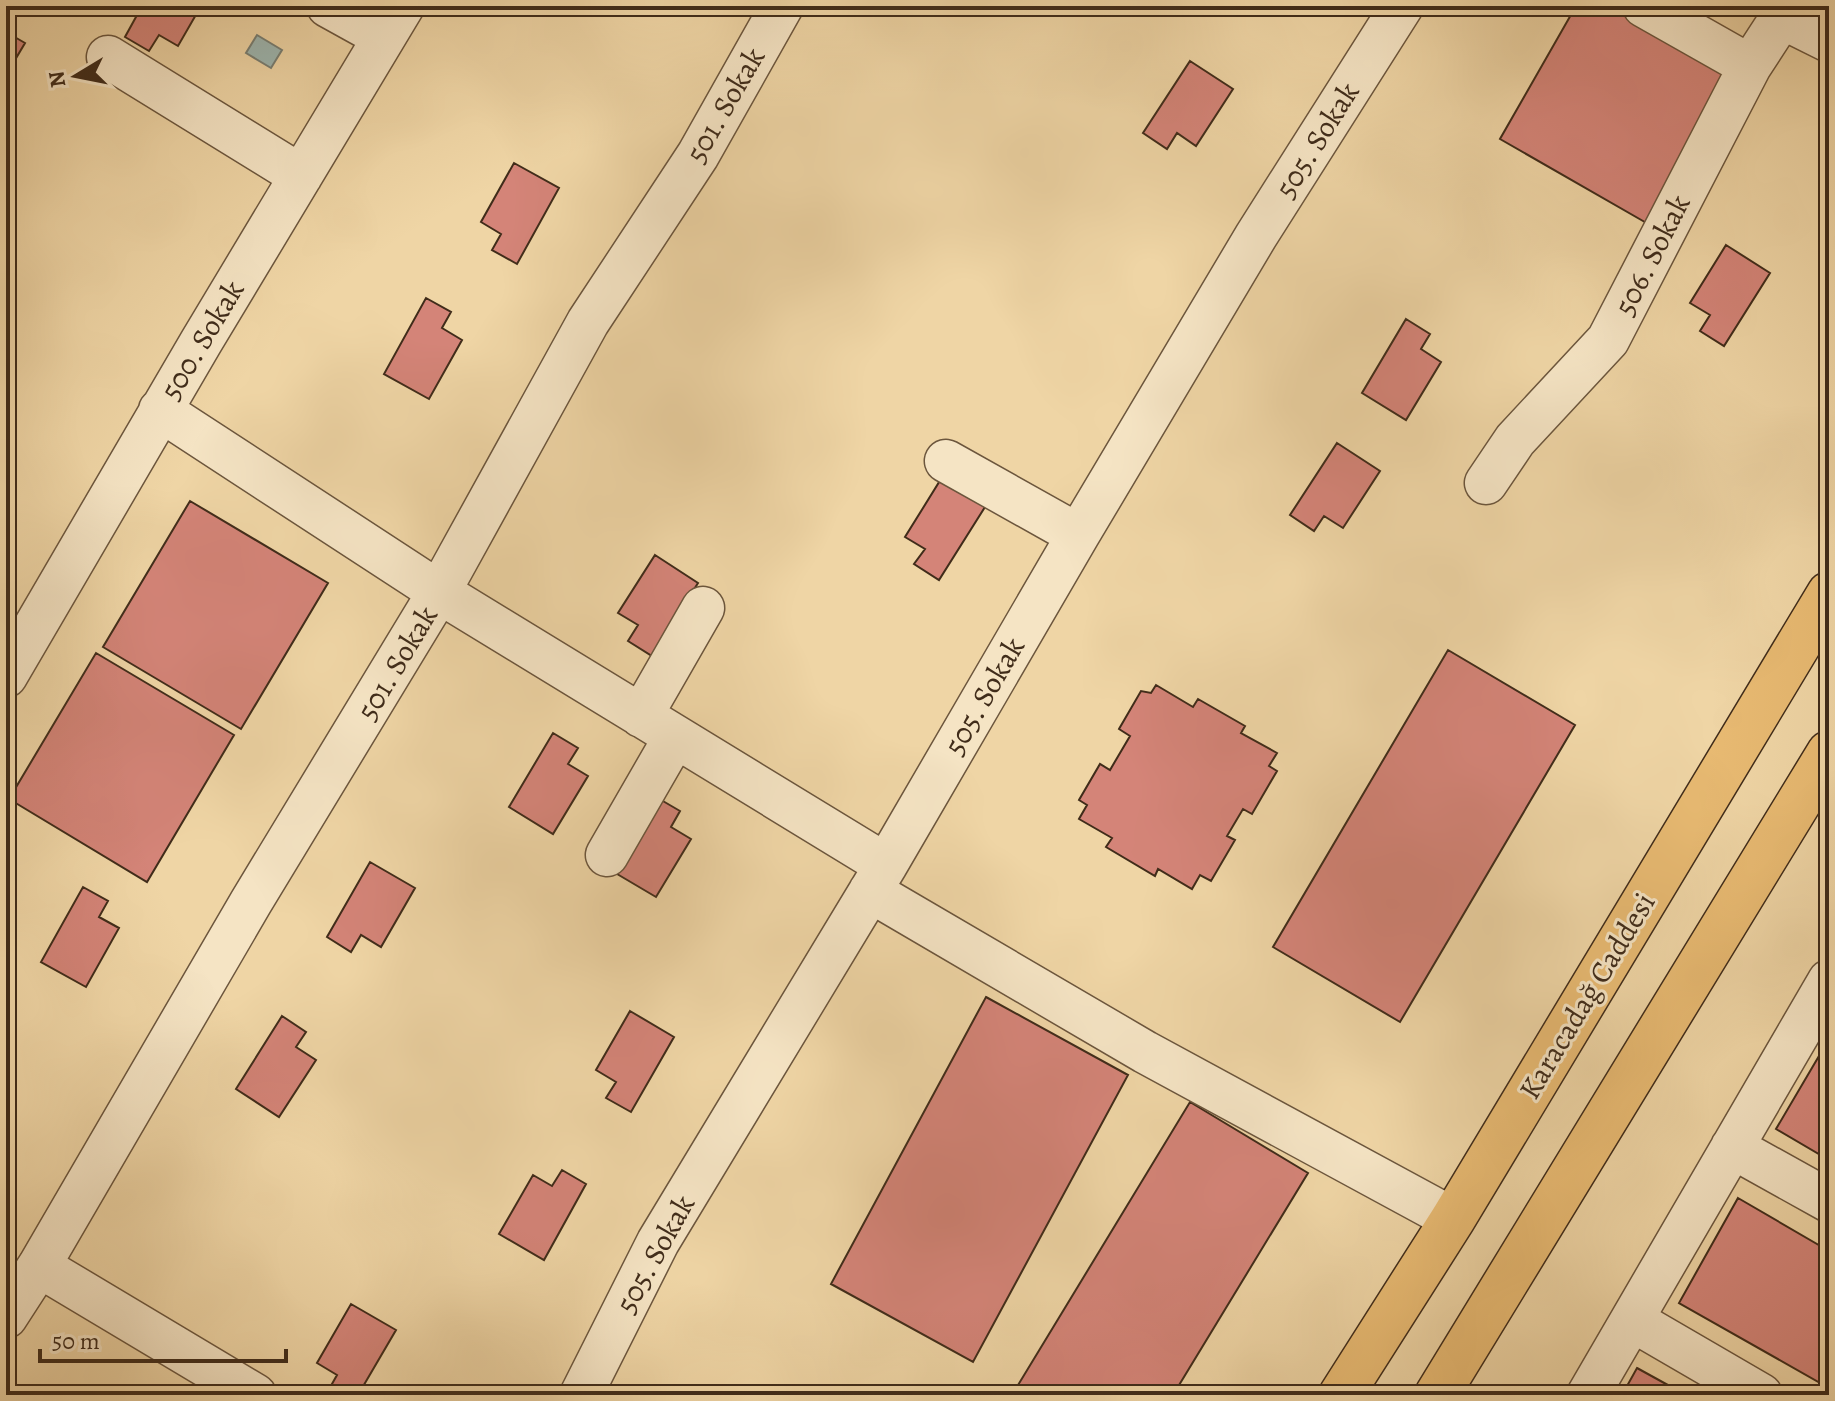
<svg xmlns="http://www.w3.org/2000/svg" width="1835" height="1401" font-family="Alegreya,serif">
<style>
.water{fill:#9db6b0;stroke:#787f74;stroke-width:2}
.building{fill:#d48478;stroke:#402c1a;stroke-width:2}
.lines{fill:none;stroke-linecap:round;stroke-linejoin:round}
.minor-casing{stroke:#6c563d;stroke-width:45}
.highway-casing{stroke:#402c1a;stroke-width:47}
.minor{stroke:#f5e4c4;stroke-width:42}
.highway{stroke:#e8ba72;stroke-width:44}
.labels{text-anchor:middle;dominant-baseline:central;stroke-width:6;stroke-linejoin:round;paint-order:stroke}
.street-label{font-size:30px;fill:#402c1a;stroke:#f5e4c4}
</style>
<rect width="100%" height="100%" fill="#efd5a5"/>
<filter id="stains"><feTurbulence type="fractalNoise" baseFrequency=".0025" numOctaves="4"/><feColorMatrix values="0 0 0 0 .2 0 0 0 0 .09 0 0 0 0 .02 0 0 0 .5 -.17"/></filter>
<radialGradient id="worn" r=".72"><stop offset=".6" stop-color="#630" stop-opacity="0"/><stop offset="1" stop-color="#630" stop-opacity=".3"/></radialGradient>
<path class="water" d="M257,35L282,50L271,68L246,53Z"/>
<path class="building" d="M142,6H201L178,46L159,35L149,51L125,37Z
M1576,6H1613L1735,76L1650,225L1500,139Z
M6,32L25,43L6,75Z
M1190,61L1233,89L1196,146L1177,133L1167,149L1143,133Z
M514,163L559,188L517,264L492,250L501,234L481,222Z
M1726,245L1770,273L1724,346L1700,331L1710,315L1690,303Z
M426,298L451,312L442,328L462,340L429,399L384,374Z
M1406,319L1430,334L1421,349L1441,362L1406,420L1362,393Z
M1337,443L1380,471L1343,528L1324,516L1314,531L1290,515Z
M941,479L985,507L939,580L914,564L925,549L905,537Z
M190,501L328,583L241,729L103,647Z
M655,555L698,583L652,656L628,641L638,625L618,613Z
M1448,650L1575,725L1400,1022L1273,947Z
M96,653L234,735L147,882L9,799Z
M1156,685L1193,707L1198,699L1245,726L1241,733L1277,753L1269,766L1277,771L1252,814L1243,809L1227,836L1235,840L1211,881L1200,875L1192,889L1158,869L1155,876L1106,847L1112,838L1079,819L1087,805L1079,800L1100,764L1110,770L1130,736L1119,729L1141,691L1151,693Z
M553,733L578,748L568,764L588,776L553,834L509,807Z
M656,797L680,811L671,827L691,839L656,897L612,871Z
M370,862L415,888L381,947L361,935L351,952L327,937Z
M83,887L108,901L99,917L119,928L86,987L41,962Z
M986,997L1128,1075L973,1362L831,1284Z
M630,1011L674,1037L631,1112L606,1098L616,1082L596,1070Z
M282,1016L306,1032L296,1047L316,1060L279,1117L236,1089Z
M1829,1039V1160L1776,1129Z
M1190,1102L1308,1173L1173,1395H1012Z
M562,1170L586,1184L544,1260L499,1234L533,1175L552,1186Z
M1738,1198L1829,1251V1388L1679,1303Z
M351,1304L396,1330L358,1395H336L328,1391L337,1375L317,1363Z
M1637,1368L1686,1395H1622Z"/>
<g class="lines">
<g class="minor-casing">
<path id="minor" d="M328,6L384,37
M1644,6L1750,66
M1783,18L1829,41
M108,57L301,176
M160,410L439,592L886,865
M946,461L1078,535
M1486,483L1515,440L1608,340L1750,66L1789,6
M6,676L201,342L403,6
M641,716L703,608
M607,855L675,737
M870,891L1145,1052L1453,1219
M1732,1147L1829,1201
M39,1266L255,1395
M6,1317L39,1266L251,902L439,592L588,322L698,155L782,6
M1632,1320L1761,1395
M581,1395L658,1242L886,865L1078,535L1256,236L1402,6
M1588,1395L1829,981"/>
</g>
<g class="highway-casing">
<path id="highway" d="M1341,1395L1453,1219L1829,594
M1437,1395L1829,753"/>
</g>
<use href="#minor" class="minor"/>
<use href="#highway" class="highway"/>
</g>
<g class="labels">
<g class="street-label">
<text transform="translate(725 105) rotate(-60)">501. Sokak</text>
<text transform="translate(1317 140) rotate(-58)">505. Sokak</text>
<text transform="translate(1652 255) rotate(-63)">506. Sokak</text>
<text transform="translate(202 340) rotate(-59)">500. Sokak</text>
<text transform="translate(397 663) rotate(-59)">501. Sokak</text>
<text transform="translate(984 696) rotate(-60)">505. Sokak</text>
<text transform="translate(1587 996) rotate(-59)">Karacadağ Caddesi</text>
<text transform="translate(655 1254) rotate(-61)">505. Sokak</text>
</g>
</g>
<rect width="1835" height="1401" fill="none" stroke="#efd5a5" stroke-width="32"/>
<rect x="8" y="8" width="1819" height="1385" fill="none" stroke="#402c1a" stroke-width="4"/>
<rect x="16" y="16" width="1803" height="1369" fill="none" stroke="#402c1a" stroke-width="2"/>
<g transform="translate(76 76) rotate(260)" stroke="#f5e4c4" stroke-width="6" paint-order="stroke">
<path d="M0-6L14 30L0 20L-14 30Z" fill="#402c1a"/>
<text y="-12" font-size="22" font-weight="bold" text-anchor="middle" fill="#402c1a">N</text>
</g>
<path d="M40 1349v12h246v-12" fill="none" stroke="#402c1a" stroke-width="4"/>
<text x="52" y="1349" font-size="24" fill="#402c1a" stroke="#f5e4c4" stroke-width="6" paint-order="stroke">50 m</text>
<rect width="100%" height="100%" filter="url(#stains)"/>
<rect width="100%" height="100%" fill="url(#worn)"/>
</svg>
